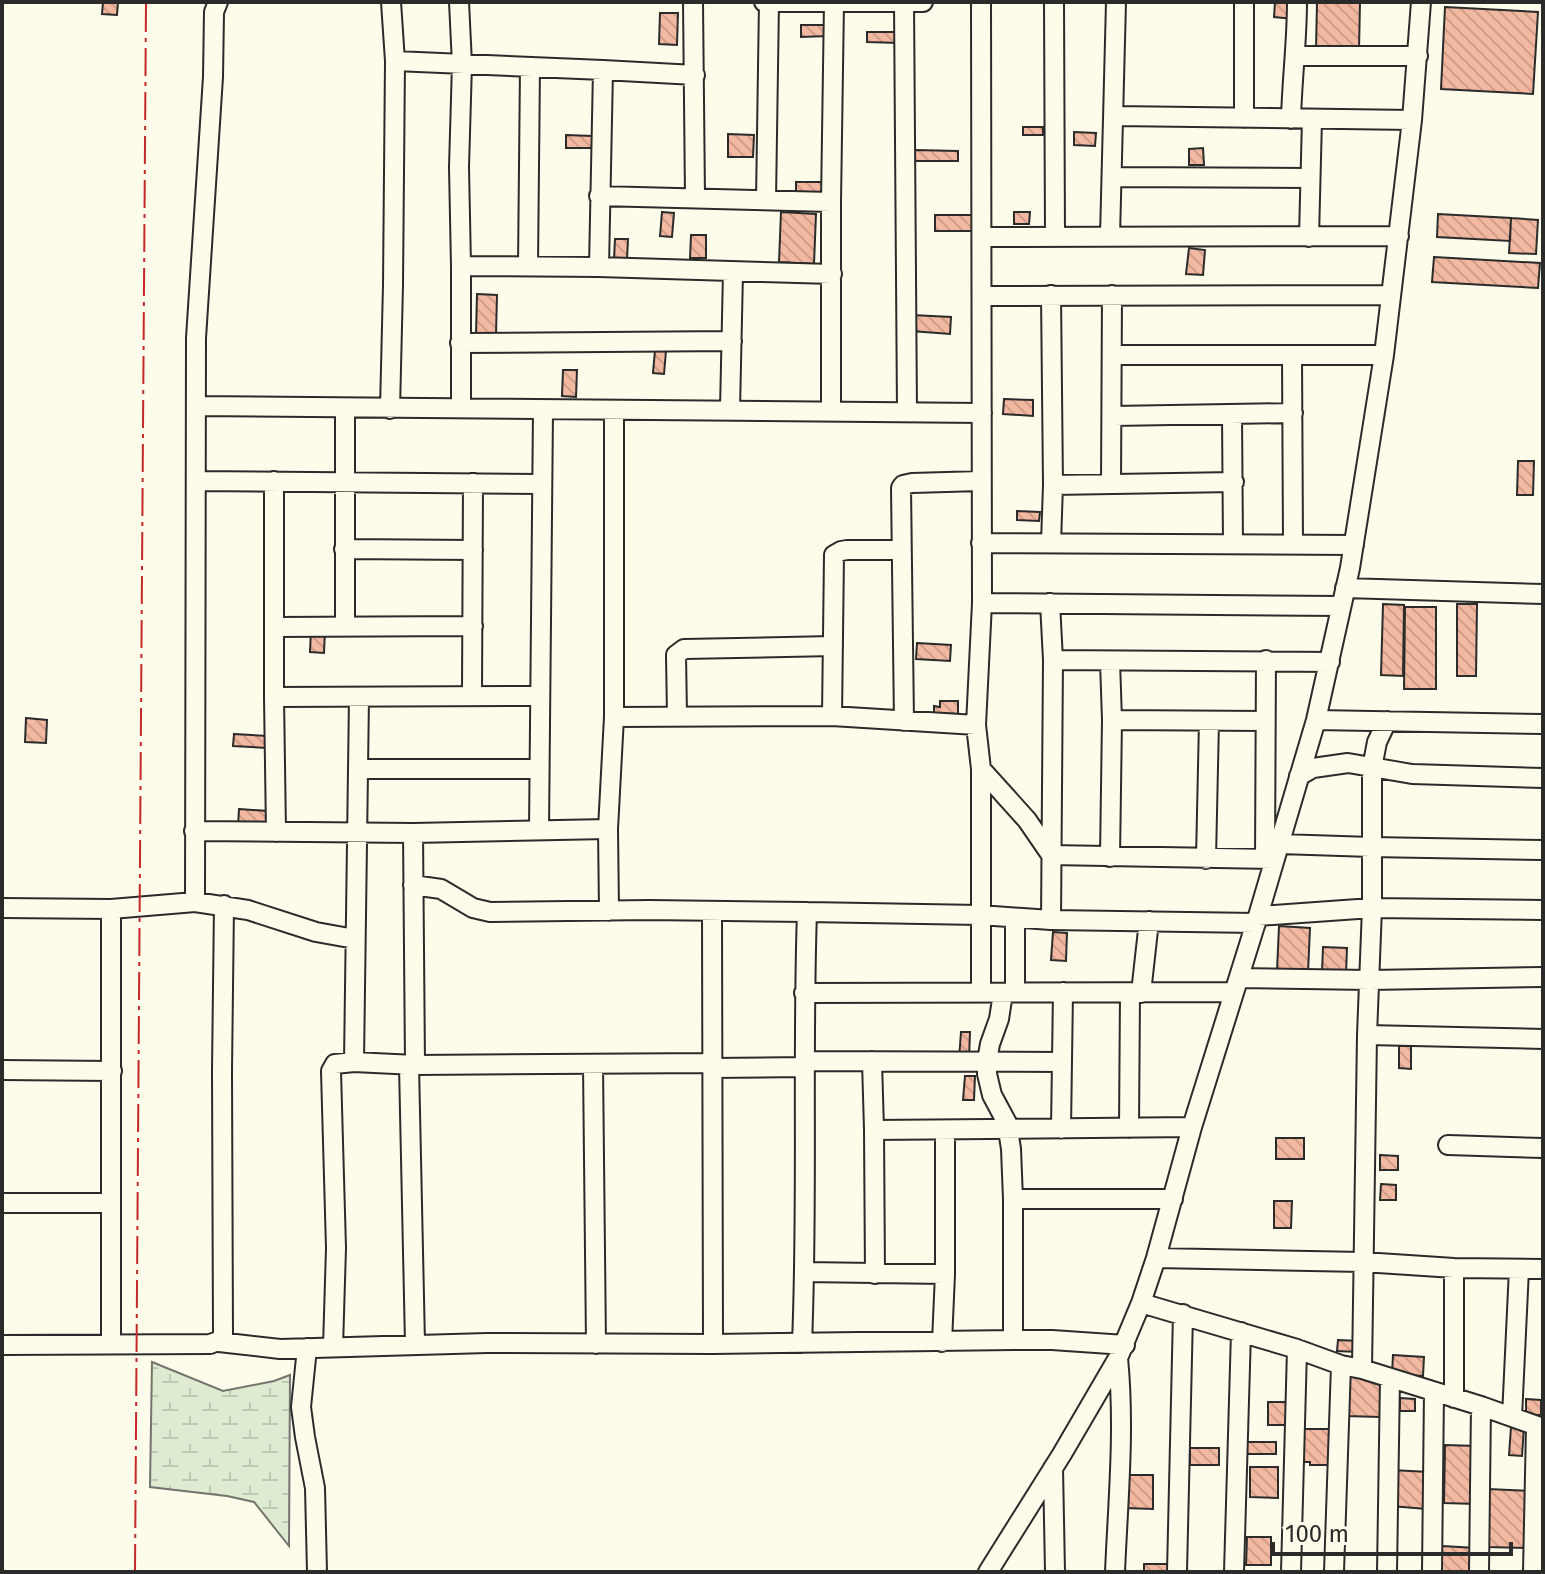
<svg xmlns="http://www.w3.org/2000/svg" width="1545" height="1574" font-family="'Fira Sans',sans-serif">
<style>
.wetland{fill:url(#wetland-marsh);stroke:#74746e;stroke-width:2}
.building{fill:url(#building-back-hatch);stroke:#2b2b2b;stroke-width:2}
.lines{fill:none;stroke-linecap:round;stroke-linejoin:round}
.minor-casing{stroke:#2b2b2b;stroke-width:22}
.minor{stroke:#fdfbea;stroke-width:18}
.power{stroke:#c62828;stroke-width:2;stroke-dasharray:28 6 4 6;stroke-linecap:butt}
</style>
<defs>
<pattern id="wetland-marsh" width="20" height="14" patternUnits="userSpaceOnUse" patternTransform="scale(2)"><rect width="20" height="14" fill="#deebd1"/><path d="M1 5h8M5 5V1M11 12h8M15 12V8" fill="none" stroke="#bfcab4"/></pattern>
<pattern id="building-back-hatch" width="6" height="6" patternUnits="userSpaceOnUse" patternTransform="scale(2)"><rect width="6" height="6" fill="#f2b8a0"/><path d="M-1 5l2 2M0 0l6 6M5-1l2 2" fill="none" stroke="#d09e8a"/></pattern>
</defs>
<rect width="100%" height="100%" fill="#fdfbea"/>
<path class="wetland" d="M152,1362L223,1391L274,1381L290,1375L289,1546L254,1502L227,1496L150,1487Z"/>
<path class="building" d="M103,2H118L117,15L102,14Z
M1275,2L1295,4L1294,19L1274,17Z
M1317,2H1360L1359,50H1316Z
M1445,7L1538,12L1533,94L1441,89Z
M660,13H678L677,45L659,44Z
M801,25H828V36L801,37Z
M867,32H899V43L867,42Z
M1023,127H1043V135H1023Z
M1074,132L1096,133L1095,146L1074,145Z
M728,134L754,135L753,157H728Z
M566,135L592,136V148H566Z
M1203,148L1204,165H1189V149Z
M915,150L958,151V161H915Z
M796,182H825V196L796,195Z
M662,212L674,213L672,237L660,236Z
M781,212L816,214L814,264L779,262Z
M1014,212H1030L1029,224H1014Z
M1438,214L1511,218L1510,241L1437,237Z
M935,215H975V231H935Z
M1511,218L1538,220L1536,254L1509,253Z
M691,235H706V258H690Z
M615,239H628L627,259H614Z
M1189,248L1205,250L1203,275L1186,274Z
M1434,257L1540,263L1538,288L1432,282Z
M477,294L497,295L496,335H476Z
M912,315L951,317L950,334L911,331Z
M655,350L666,351L664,374L653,373Z
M563,370H577L576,397L562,396Z
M1004,399L1033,400V416L1003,414Z
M1518,461H1534L1533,495H1517Z
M1017,511L1040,512L1039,521L1017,520Z
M1383,604L1404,605L1403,676L1381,675Z
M1457,604H1477L1476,676H1457Z
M1405,607H1436V689H1404Z
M311,629L325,630L324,653L310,652Z
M917,643L951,645L950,661L916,659Z
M940,701H958V714L934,713V706L940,707Z
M26,718L47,720L46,743L25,742Z
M234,734L268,736L267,748L233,746Z
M239,809L268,811L267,827L238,826Z
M1279,926L1310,928L1308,973L1277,971Z
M1053,932L1067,933L1066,961L1051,960Z
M1323,947L1347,948L1346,974L1322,972Z
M961,1032H970L969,1059H959Z
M1399,1046H1411V1069L1399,1068Z
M965,1076H975L974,1100H963Z
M1276,1138H1304V1159H1276Z
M1380,1155L1398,1156V1170H1380Z
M1381,1184L1396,1185V1200H1380Z
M1274,1201H1292L1291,1228H1274Z
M1338,1340L1358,1341V1352L1337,1351Z
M1393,1355L1424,1357L1423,1376L1392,1374Z
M1350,1375L1383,1386L1380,1417L1346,1416L1347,1395H1350Z
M1400,1398L1415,1399V1411H1400Z
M1526,1399L1541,1400V1415H1526Z
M1268,1402H1291V1425H1268Z
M1511,1427H1524L1522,1456L1509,1455Z
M1295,1429H1335V1465H1310V1462H1295Z
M1247,1442H1276V1454H1247Z
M1445,1445L1477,1446L1476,1504L1444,1503Z
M1190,1448H1219V1465H1190Z
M1250,1467H1278V1498L1250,1497Z
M1391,1470L1429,1472L1426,1509L1391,1506Z
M1126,1475H1153V1509L1125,1508Z
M1488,1489L1532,1491L1530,1548L1487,1547Z
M1247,1537H1271V1565H1246Z
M1442,1546L1476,1548L1475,1572H1441Z
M1144,1564H1174V1572H1144Z"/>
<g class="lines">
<g class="minor-casing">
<path id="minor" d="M459,2L462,64L459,167L461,266V408
M693,2L695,198
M764,2H923
M904,2L907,412
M981,2L982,603L976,725L981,769V992
M1054,2L1055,236
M1244,2V118
M1296,56H1418
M395,61L603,70L695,75
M1115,116L1412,120
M1291,119C1292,80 1297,41 1297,2
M1113,177L1310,178
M599,196L831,202
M766,200L769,2
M1110,236L1116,2
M982,237L1399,236
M1309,237L1312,119
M461,266L599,267L832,274
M528,266L530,67
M599,267L603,70
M1051,295L1053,485L1051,543
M982,296L1391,295
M460,343L732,341
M1113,355H1384
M1292,355L1293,543
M197,406L982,413
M390,409L393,285L395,61L391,2
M730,410L733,272
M831,411V202L834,2
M1232,415L1233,544
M1113,416L1293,413
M196,481L541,484
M274,481V697L276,832
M1111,484L1112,295
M1053,485L1234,482
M981,543L1354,545
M344,549L473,550
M1345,588L1543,594
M982,603L1341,606
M1050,603L1053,660L1051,920
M345,626V409
M275,627L473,626
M1053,660L1330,662
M1110,661L1112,720L1110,857
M472,695L473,483
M274,697L540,696
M677,716L676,655L684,649L833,646
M832,716L834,555L841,551L847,550H901
M614,717L832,716L976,725
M1112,720L1265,721
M1316,720L1543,724
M904,721L901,488L903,485L912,483L981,481
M359,769H539
M981,769L1027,820L1051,855L1275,859
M1299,776L1313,768L1348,763L1412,774L1543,778
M539,830L543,411
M194,831L413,833L608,829
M413,833L415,1065
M1280,844L1371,847L1543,850
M1206,859L1209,721
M1265,859L1266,660
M413,885L441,889L473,908L490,912L649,910L807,912L980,915L1051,920L1256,923
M195,902L196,338L213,77L214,12L218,2
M2,908L111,909L195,902L248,910L316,932L355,939
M609,911L608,829L614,717V411
M712,912L713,1344
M1258,916L1372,908L1543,910
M1015,918V992
M1239,978L1370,980L1543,977
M804,993L1234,992
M1003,993L999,1019L990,1044L987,1061V1074L992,1095L1007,1123L1011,1149L1013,1199V1340
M1141,993L1149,921
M1367,1035L1543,1039
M804,1061L1062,1062
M872,1061L874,1130L875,1274
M354,1062L359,697
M409,1065L415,1344
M593,1065L596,1344
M712,1068L804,1067
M2,1070L112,1071
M1129,1128L1130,993
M1061,1129L1063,992
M874,1130L1192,1127
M1448,1145L1543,1148
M1013,1199H1173
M2,1203H111
M1156,1258L1363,1262L1454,1268L1543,1269
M1454,1268V1398
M805,1272L945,1274
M1141,1303L1297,1349L1341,1365L1362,1369L1481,1406L1543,1428
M219,1342L280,1349L487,1343L713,1344L1013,1340H1052L1125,1345
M942,1342L945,1274V1131
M802,1343C808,1199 802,1055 807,912
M111,1344V909
M2,1345L210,1344L221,1340L223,1335L222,1071L224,905
M333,1347L336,1248L331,1071L335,1064L354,1062L415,1065L712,1063
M307,1348L301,1407L305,1437L315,1488L317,1572
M1362,1369L1367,1035L1372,908V768L1377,742L1387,721
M1512,1417L1519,1269
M1053,1468L1055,1572
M988,1572L1062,1454L1118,1358L1141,1303L1156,1258L1192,1127L1258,916L1316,720L1350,568L1384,355L1412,120L1421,2
M1115,1572C1118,1501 1125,1429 1118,1358
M1177,1572L1183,1314
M1234,1572L1241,1332
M1291,1572L1297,1349
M1334,1572L1341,1365
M1387,1572L1390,1378
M1432,1572L1434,1392
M1479,1572L1481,1406
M1533,1572L1536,1426"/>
</g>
<use href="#minor" class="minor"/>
<path class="power" d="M135,1572L146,2"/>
</g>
<rect width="1545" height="1574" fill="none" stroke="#2b2b2b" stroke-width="8"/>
<path d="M1273 1542v12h238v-12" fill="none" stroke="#2b2b2b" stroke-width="4"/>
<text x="1285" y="1542" font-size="24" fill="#2b2b2b" stroke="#fdfbea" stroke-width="6" paint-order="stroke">100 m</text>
</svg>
